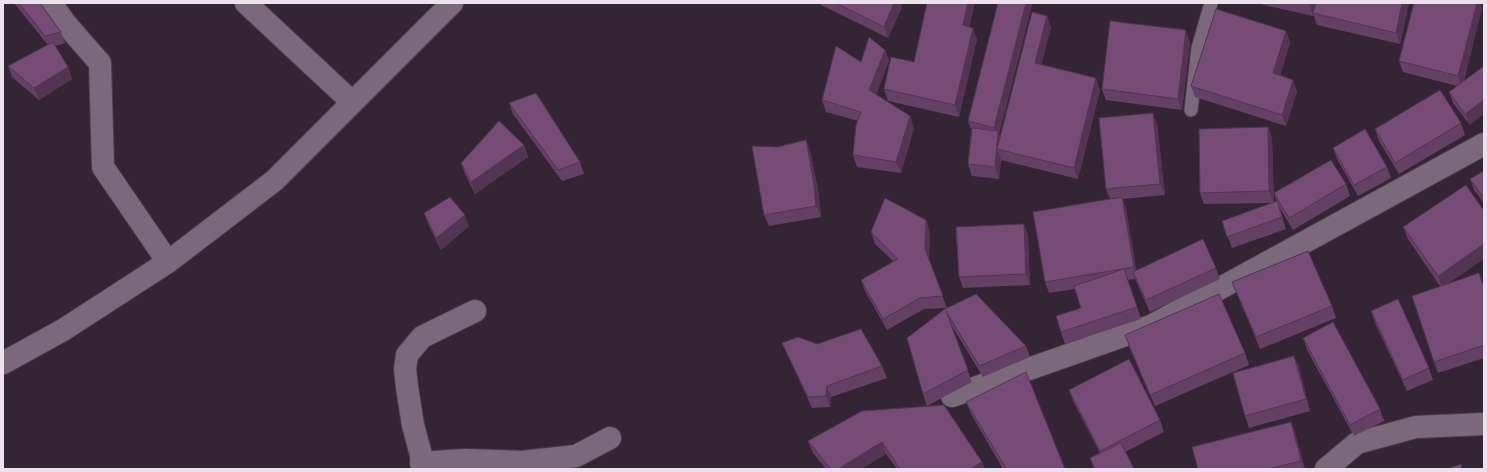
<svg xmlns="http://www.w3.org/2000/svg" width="1487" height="472" font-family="Inter,sans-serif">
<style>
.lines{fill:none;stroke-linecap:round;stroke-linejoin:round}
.lane-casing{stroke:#4d404d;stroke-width:15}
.street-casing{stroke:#4d404d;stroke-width:24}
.lane{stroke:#7b697b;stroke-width:13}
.street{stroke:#7b697b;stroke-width:22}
.wall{fill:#654065}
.shaded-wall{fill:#533453}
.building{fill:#764b76;stroke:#533453}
</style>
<rect width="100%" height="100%" fill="#342534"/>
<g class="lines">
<g class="lane-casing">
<path id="lane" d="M1191,110L1198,48L1211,3"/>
</g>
<g class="street-casing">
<path id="street" d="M51,3L65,23L100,63L103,167L168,262
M246,3L352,102
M3,363L63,330L168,262L275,180L452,3
M952,396L1151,326L1484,144
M421,463L465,460L522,462L576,456L610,438
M422,469L421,455L413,425L407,387L405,369L407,355L422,337L475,311
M1326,469L1357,443L1416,427L1484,424"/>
</g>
<use href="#lane" class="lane"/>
<use href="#street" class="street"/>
</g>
<path class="wall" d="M14,3H40L61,32L65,43L55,46L68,67L72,79L39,100L12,77L8,66L48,45Z
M820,3H900L902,7L888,38L821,5Z
M998,3H1032V5L999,134L1000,137L1047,16L1051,28L1041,64L1100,90L1078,179L1001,160V159L999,179L972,176L968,164L972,131L968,121Z
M1256,3H1409L1400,44L1317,25L1313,14V16Z
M1414,3H1480L1482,8L1464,81L1470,125L1453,103L1449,92L1457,86L1403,72L1399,61Z
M969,27L977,39L959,117L888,101L884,89L914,62Z
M1286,31L1290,43L1280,76L1297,91L1286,126L1195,97L1191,86Z
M1190,42L1182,110L1106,100L1102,89Z
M885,50L889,61L876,95L910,116L914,128L901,173L857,167L853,155L858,121L826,112L822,100L861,62Z
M509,103L580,162L584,174L562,181L513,114Z
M1461,123L1465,135L1399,174L1379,141L1375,129Z
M1157,124L1165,195L1122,199L1126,209L1136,270L1216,268L1220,279L1150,312L1135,279L1128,280L1141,319L1065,344L1061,332L1081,308L1075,289L1049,293L1045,282L1110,199L1106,189Z
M1268,127L1272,139L1274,202L1277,201L1286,229L1232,248L1222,221L1273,203L1204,204L1200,193Z
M806,140L810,151L818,190L821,217L769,226L764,215Z
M524,145L528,157L475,194L465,174L461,163Z
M1333,148L1387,167L1391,178L1358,196L1337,159Z
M1484,171V203L1474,190L1470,179Z
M1346,184L1350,196L1293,230L1278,205L1274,193Z
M424,213L469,226L441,250L428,224Z
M926,220L930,232L929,260L947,308L924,309L887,330L865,291L861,280L894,262L875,244L871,232Z
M1403,227L1450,283L1484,286V358L1438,373L1434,362L1440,286L1408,239Z
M1028,235L1030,285L963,288L959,277Z
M1232,282L1332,306L1336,318L1260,349Z
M945,309L1026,346L1030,357L983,377L950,323L972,382L927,406L923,394Z
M1371,311L1429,368L1433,380L1407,391L1375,323Z
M1125,335L1245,353L1249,365L1155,406L1129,347Z
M1303,338L1380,409L1384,421L1354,436L1307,350Z
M782,343L817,344L882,366L887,378L831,397L830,407L812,408L787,354Z
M1294,356L1299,368L1310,411L1249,428L1245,416Z
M1069,390L1160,420L1164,432L1125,452L1134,469H1094L1090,458L1100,453L1073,401Z
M966,402L1065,469H1003L971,414Z
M862,411L982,462L985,469H897L886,454L861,469H826L813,453L808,441Z
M1291,422L1295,433L1305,469H1198Z"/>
<path class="shaded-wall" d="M894,3H900L902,7L888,38L884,27Z
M968,3H975L967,37L963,25Z
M1026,3H1032V5L999,134L1002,143L997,149L1001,159L999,179L995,167L998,137L994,128Z
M1309,3H1316L1313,16L1309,4Z
M1402,3H1409L1400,44L1396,33Z
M1477,3H1480L1482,8L1462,87L1458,76Z
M1047,16L1051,28L1039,74L1035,63Z
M973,28L977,39L959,117L955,105Z
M1186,30L1190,42L1182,110L1178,99Z
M1286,31L1290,43L1277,85L1273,73Z
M885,50L889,61L873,102L869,90Z
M68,67L72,79L39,100L34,88Z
M1096,78L1100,90L1078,179L1074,168Z
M1293,80L1297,91L1286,126L1282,115Z
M1484,100V114L1470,125L1465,114Z
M1153,113L1157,124L1165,195L1160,184Z
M910,116L914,128L901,173L896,162Z
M1268,127L1272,139L1274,203L1269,191Z
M806,140L810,151L818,190L821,217L816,206Z
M524,145L528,157L475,194L471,182Z
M1122,197L1126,209L1138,278L1134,267Z
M465,215L469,226L441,250L436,238Z
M926,220L930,232L929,260L925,249Z
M1024,224L1028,235L1030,285L1026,274Z
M1484,244V259L1442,288L1438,276Z
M1294,356L1299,368L1310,411L1306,399Z
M827,386L831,397L830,407L826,396Z
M1291,422L1295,433L1305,469L1301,461Z
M882,442L886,454L861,469H838Z
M982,462L985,469H970Z"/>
<path class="building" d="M19,3H40L61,32L45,36Z
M836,3H894L884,27Z
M927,3H968L963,25L973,28L955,105L884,89L891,57L914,62Z
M998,3H1026L994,128L968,121Z
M1316,3H1402L1396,33L1313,13Z
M1414,3H1477L1458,76L1399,61Z
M1216,9L1286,31L1273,73L1293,80L1282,115L1191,86Z
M1032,12L1047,16L1035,63L1096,78L1074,168L997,149Z
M1110,21L1186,30L1178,99L1102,89Z
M869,37L885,50L869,90L910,116L896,162L853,155L856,125L861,112L822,100L836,46L861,62Z
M53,42L68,67L34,88L8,66Z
M1484,66V100L1465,114L1449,92Z
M1440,90L1461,123L1395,163L1375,129Z
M536,93L580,162L558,170L509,103Z
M1153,113L1160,184L1106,189L1099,118Z
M499,121L524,145L471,182L461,163Z
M1268,127L1269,191L1200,193L1199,129Z
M972,128L998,131L995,167L968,164Z
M1365,129L1387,167L1354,185L1333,148Z
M806,140L813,178L816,206L764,215L752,146L777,147Z
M1331,160L1346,184L1289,218L1274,193Z
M1484,171V198L1470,179Z
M1466,185L1484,211V244L1438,276L1403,227Z
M450,197L465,215L436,238L424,213Z
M1122,197L1134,267L1045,282L1033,212Z
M885,198L926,220L925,249L943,296L920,298L883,319L861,280L898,259L871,232Z
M1277,201L1282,217L1227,237L1222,221Z
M1024,224L1026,274L959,277L956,227Z
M1203,239L1216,268L1146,300L1133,272Z
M1308,251L1332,306L1256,337L1232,282Z
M1124,269L1137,307L1061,332L1056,316L1081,308L1074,286Z
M1479,273L1484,287V345L1434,362L1412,296Z
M976,294L1026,346L979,366L946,311L968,370L923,394L907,338L945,309Z
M1219,294L1245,353L1150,395L1125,335Z
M1398,299L1429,368L1403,380L1371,311Z
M1333,322L1380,409L1350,425L1303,338Z
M861,329L882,366L827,386L826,396L808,397L782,343L798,337L817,344Z
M1294,356L1306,399L1245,416L1233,373Z
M1129,359L1160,420L1100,451L1069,390Z
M1026,372L1065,469H1005L1006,468L966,402Z
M944,405L982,462L970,469H900L882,442L838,469H831L808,441L862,411Z
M1291,422L1301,461L1269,469H1198L1192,447Z
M1121,443L1134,469H1095L1090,458Z
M1461,464L1462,469H1447Z"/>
<rect width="1487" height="472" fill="none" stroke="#ece2ec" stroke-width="8"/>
</svg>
